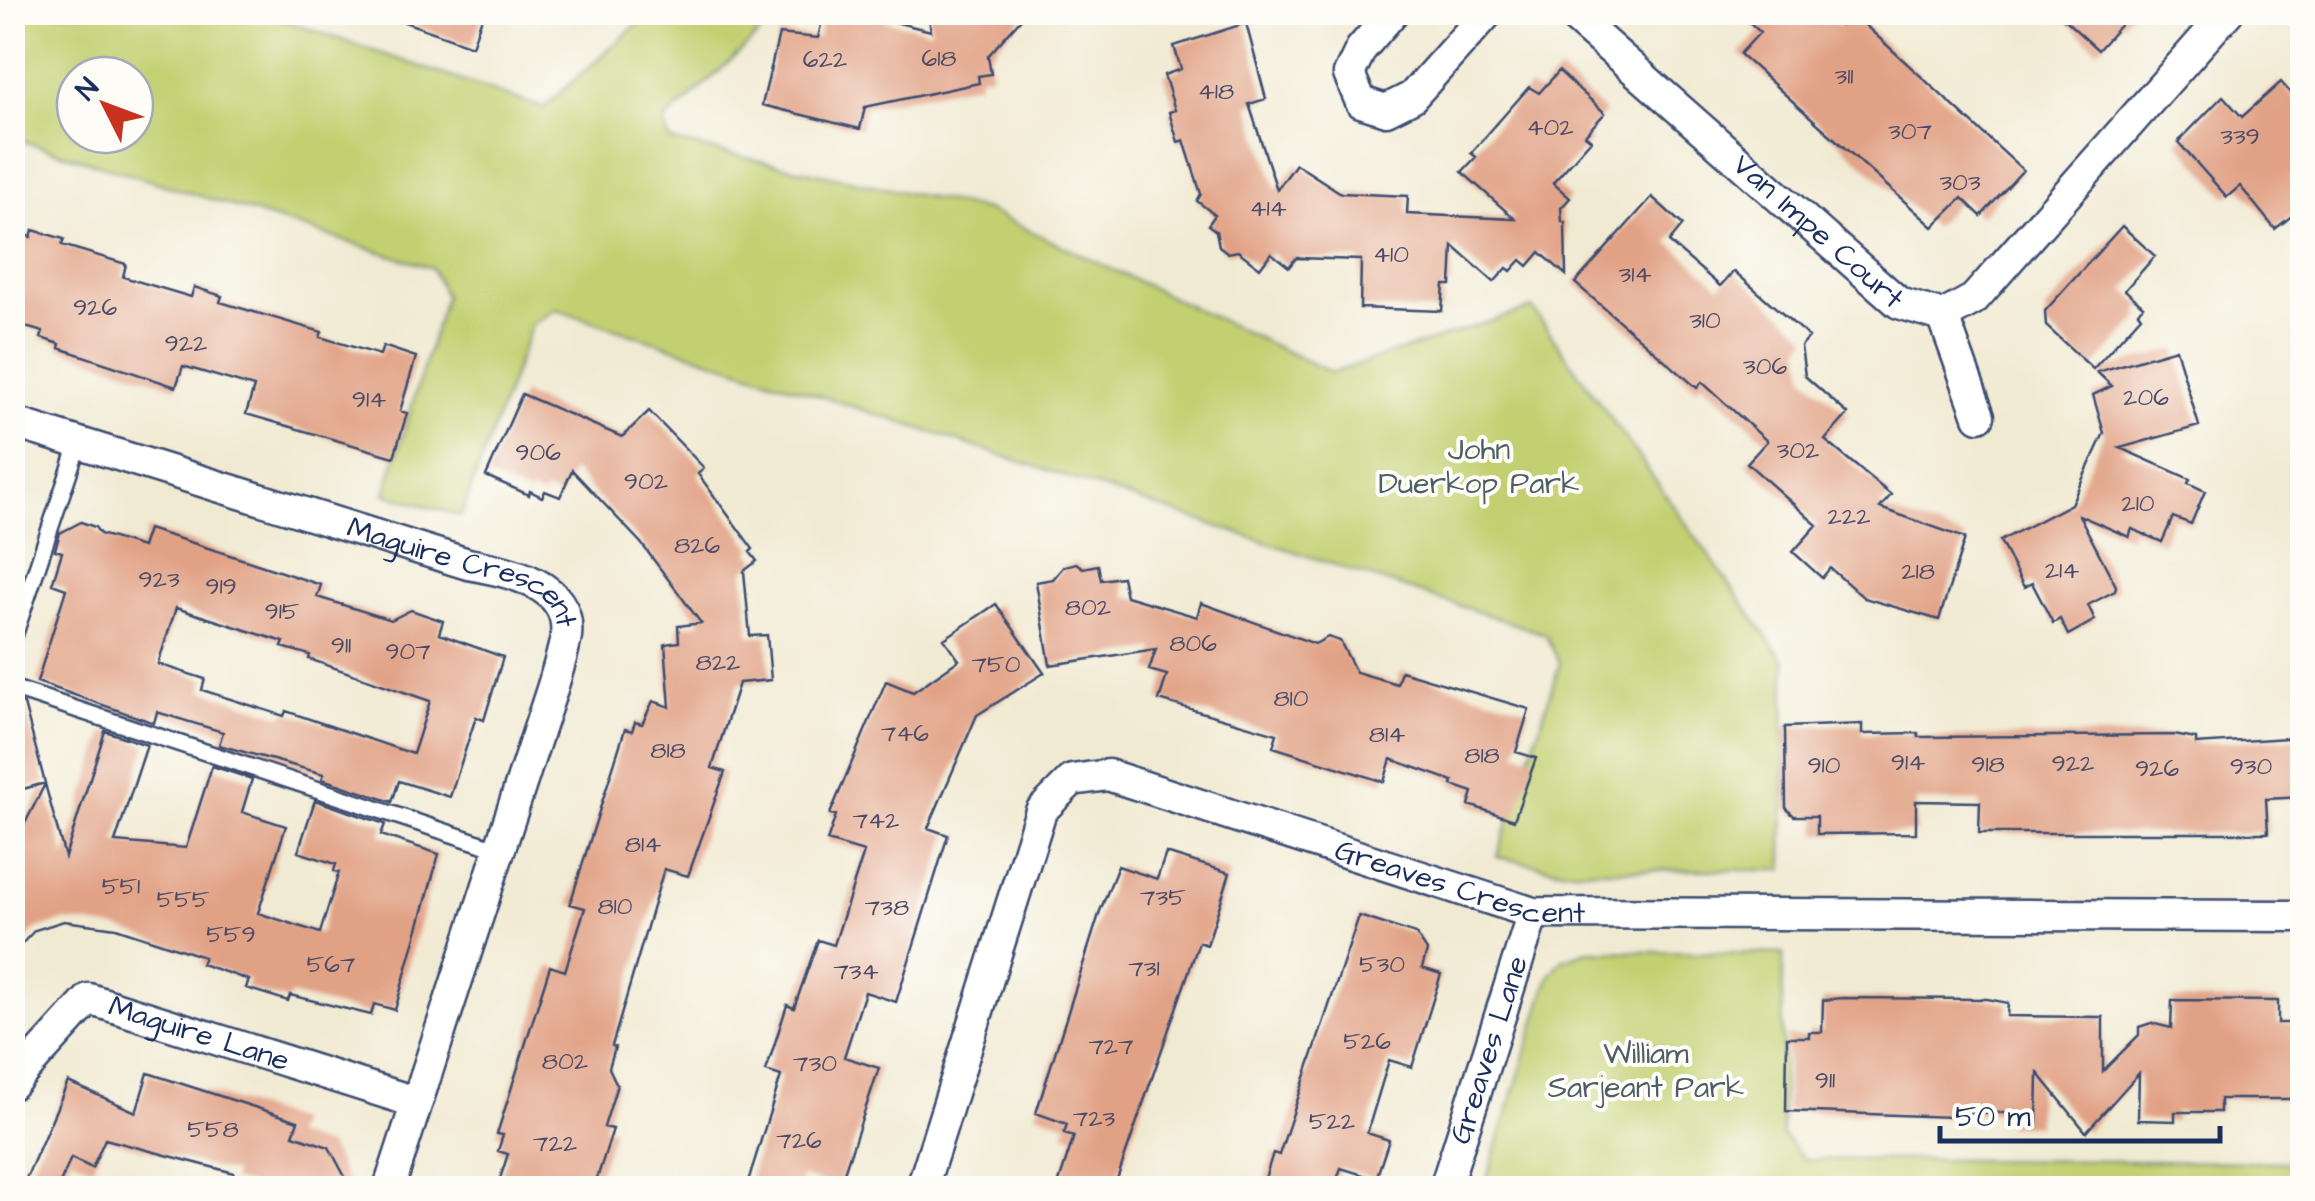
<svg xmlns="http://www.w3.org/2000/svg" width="2315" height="1201" font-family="'Architects Daughter',sans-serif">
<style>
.green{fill:#c2d071;stroke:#6e8068;stroke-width:2.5;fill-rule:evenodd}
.building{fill:#e1a185;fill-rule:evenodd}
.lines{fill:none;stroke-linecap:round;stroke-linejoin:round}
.lane-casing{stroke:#3b4b70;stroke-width:20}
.street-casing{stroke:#3b4b70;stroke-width:35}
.lane{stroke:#fff;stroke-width:15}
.street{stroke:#fff;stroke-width:30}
.labels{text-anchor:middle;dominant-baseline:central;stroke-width:8;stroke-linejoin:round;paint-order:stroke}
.number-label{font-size:25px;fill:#4c4c68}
.street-label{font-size:30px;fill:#1b2f5e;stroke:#fdfcf7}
.park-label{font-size:30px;fill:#4d5f64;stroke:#fdfcf7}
</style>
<rect width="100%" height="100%" fill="#fdfcf7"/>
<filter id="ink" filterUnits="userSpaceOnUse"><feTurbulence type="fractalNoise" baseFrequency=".01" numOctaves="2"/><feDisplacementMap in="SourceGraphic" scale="20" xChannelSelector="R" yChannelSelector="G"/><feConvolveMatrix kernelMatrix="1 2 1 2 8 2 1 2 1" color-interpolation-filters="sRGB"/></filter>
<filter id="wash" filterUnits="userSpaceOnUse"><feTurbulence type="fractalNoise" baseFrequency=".0048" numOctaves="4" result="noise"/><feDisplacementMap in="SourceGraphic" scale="40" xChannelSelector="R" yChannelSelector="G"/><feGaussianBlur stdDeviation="2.25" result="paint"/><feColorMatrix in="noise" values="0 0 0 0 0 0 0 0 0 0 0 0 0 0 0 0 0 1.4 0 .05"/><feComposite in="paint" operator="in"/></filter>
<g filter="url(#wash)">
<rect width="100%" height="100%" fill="#f1ead3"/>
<path class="green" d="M12,13H262L543,108L650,13H782L664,122L670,141L986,210L1332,373L1532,308L1785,662L1783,870H1562L1497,857L1560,664L1545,634L556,309L532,324L461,516L385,494L445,296L432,268L13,138ZM75,75H135V135H75Z
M1587,951L1783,954L1782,1135L1804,1159L2302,1162V1188H1484L1550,975L1562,960Z"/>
<g id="blocks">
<path class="building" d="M391,12H484L472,46L390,17Z
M824,12H854L931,31L928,12H1027L988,56L991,74L978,76L979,83L865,107L860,129L762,105L779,34L818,38Z
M1739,12H1826L1840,25L1852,13L2023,170L1981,216L1962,198L1933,227L1740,54L1760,32Z
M2056,12H2132L2098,50Z
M1246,23L1266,99L1249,104L1277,190L1296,164L1341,193L1408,196L1407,214L1515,219L1462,172L1476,157L1471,153L1529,87L1539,93L1559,71L1605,113L1585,135L1591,140L1553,183L1570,198L1561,208L1562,222H1565L1566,275L1540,252L1528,266L1521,260L1511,271L1507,268L1494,282L1453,246L1451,285H1444L1442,311L1360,308L1361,260L1296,258L1289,267L1271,253L1260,268L1238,251L1228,253L1219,246L1216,231L1208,225L1215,215L1197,201L1201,194L1184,140L1178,142L1169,112L1175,110L1164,75L1181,69L1174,46Z
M2281,82L2302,106V208L2275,229L2240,186L2227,197L2178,142L2223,96L2242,117Z
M1652,197L1683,225L1669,242L1720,286L1734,271L1809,337L1801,346L1805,376L1848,414L1825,440L1891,495L1880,508L1965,538L1939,620L1864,598L1830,568L1822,578L1793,552L1817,525L1747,463L1767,441L1702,382L1697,388L1575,283Z
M2122,226L2155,256L2125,290L2143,306L2138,312L2141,316L2093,369L2046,326L2045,311Z
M33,230L64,239L62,245L126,264L123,277L191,297L194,287L222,296L220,302L322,332L320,337L380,355L383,346L416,357L400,411L407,413L394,457L246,414L254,387L183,366L176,387L59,348L60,344L41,338L43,332L12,323V231L31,237Z
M2176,349L2199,426L2120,448L2190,479L2188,483L2205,491L2191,524L2173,517L2162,542L2132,529L2129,537L2079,515L2116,586L2115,591L2088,605L2095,620L2068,635L2060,619L2053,623L2032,583L2024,587L2000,541L2071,504L2104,433L2093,395L2112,386L2097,372Z
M522,394L622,437L649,411L704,468L698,474L753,549L750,552L757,561L744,571L750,636L767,635L771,680L739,683L712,768L725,772L688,876L664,869L612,1046L615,1047L609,1068L617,1085L604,1127L613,1129L594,1188H497L508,1154L498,1151L503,1135L497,1134L550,966L565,971L585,908L570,904L625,729L632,731L635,722L642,724L653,701L670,707L665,644L679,642L678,626L701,623L641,543L572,470L560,497L545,491L542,497L530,491L529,495L486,476Z
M81,522L95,527L100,534L142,547L148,529L196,544L321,585L317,597L391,620L411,610L443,621L439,634L503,657L484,720L476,717L450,797L399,781L392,802L322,779L324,774L219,745L223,732L157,712L154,723L37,682L66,589L52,584L62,552L55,550L60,533ZM176,608L284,642L282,647L310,655L309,659L430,701L413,754L286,711L284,716L202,690L205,679L158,664Z
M1076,563L1083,568L1098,565L1101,580L1122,577L1126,596L1197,617L1201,603L1315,644L1328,637L1340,641L1356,672L1397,684L1401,671L1529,709L1516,752L1536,758L1514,820L1469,805L1473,792L1452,785L1453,781L1391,759L1384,782L1273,747L1277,734L1159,700L1167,675L1149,670L1156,649L1050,665L1036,582L1053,579L1064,566Z
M996,604L1044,673L977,715L928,828L948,835L896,1002L865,992L844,1057L879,1068L839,1188L802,1177L798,1188H746L781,1076L766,1071L787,1005L794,1008L818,940L834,945L864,852L827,841L836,815L830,814L886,681L913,692L959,660L944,639Z
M12,700L24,704L45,783L12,792Z
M1862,724V734L1918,733V737L2174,735L2196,739V744L2302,737V797L2266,799L2268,833H1979L1980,802L1916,801V833L1817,834V816H1794L1786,808L1785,727Z
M105,731L147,745L115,842L186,848L212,766L252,779L242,812L286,826L258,913L320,933L339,872L334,871L336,864L298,852L315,800L385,824L381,835L439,854L395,1010L374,1004L371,1015L290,995L288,1001L246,988L249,980L201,964L204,957L116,928L64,921L35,930L12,954V849L45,784L65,857Z
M1166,853L1230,873L1207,945L1199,942L1114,1188H1057L1074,1136L1064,1133L1067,1124L1036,1113L1100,911L1118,866L1157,879Z
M1359,916L1416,934L1427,951L1422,968L1441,974L1412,1067L1389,1060L1367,1133L1389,1140L1376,1179L1341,1168L1334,1188H1262L1273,1153L1279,1155Z
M1842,998L1987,999L2008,1003L2007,1016L2103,1017V1071L2139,1035V1027L2151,1023L2171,1028L2172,1000L2278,1001V1023H2302V1099H2220V1112H2175V1121L2138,1120L2139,1073L2086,1132L2038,1073L2037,1125H2008V1113L1952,1112V1117L1786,1111L1787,1037H1809V1032H1822L1823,1000Z
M148,1073L298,1121L293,1135L329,1147L351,1188H260L232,1180L234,1173L105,1139L92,1168L71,1158L58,1188H22L68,1082L136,1112Z"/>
</g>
</g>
<g filter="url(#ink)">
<use href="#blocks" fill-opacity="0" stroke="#3b4b70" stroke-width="2.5"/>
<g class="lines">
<g class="lane-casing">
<path id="lane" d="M12,642L79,442
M12,688L500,850"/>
</g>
<g class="street-casing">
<g id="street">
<path d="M1393,12L1361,49L1349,74L1361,102L1386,110L1412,97L1488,12"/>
<path id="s1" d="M1569,12L1899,303L1943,316L1974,299L2228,12"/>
<path d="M1943,316L1979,416"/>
<path id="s2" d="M12,422L468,564C505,571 572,582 566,636C563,654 557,672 552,689L389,1188"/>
<path id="s3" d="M12,1084L89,999L415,1102"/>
<path id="s4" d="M922,1188L1041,811L1072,780L1108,775L1533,913L2302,916"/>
<path id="s5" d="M1445,1188L1533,913"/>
</g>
</g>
<use href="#lane" class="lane"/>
<use href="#street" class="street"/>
</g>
</g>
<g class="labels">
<g class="number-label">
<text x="939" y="58">618</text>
<text x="825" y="59">622</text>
<text x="1844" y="76">311</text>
<text x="1216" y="91">418</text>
<text x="1550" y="127">402</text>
<text x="1910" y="131">307</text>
<text x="2240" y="136">339</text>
<text x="1960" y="182">303</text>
<text x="1268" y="208">414</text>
<text x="1391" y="254">410</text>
<text x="1635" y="274">314</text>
<text x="95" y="307">926</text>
<text x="1705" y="320">310</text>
<text x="186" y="343">922</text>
<text x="1765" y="366">306</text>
<text x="2146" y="397">206</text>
<text x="369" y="399">914</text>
<text x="1798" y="450">302</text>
<text x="538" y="452">906</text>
<text x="646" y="481">902</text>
<text x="2138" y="503">210</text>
<text x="1849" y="516">222</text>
<text x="697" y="545">826</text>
<text x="2062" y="570">214</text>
<text x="1918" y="571">218</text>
<text x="159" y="579">923</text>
<text x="221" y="586">919</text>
<text x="1088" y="607">802</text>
<text x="282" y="611">915</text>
<text x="1193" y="643">806</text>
<text x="341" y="645">911</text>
<text x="408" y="651">907</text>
<text x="718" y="662">822</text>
<text x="996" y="664">750</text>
<text x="1291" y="698">810</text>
<text x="905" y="733">746</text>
<text x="1387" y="734">814</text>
<text x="668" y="750">818</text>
<text x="1482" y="755">818</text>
<text x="1908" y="762">914</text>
<text x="2073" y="763">922</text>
<text x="1988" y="764">918</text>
<text x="1824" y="765">910</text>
<text x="2251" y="766">930</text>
<text x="2157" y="768">926</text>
<text x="876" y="820">742</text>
<text x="643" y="844">814</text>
<text x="121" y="886">551</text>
<text x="1163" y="897">735</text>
<text x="183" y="899">555</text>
<text x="615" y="906">810</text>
<text x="887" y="907">738</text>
<text x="231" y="934">559</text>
<text x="331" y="964">567</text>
<text x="1382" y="964">530</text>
<text x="1144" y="968">731</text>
<text x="856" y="971">734</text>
<text x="1367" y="1041">526</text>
<text x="1111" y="1046">727</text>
<text x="565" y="1061">802</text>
<text x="815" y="1063">730</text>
<text x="1825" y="1080">911</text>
<text x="1094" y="1118">723</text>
<text x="1332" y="1121">522</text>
<text x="213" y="1129">558</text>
<text x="799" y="1140">726</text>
<text x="555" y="1143">722</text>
</g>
<g class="street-label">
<text stroke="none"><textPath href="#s1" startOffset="332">Van Impe Court</textPath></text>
<text stroke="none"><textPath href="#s2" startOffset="478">Maguire Crescent</textPath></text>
<text stroke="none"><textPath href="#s4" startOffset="845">Greaves Crescent</textPath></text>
<text stroke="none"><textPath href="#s3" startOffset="230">Maguire Lane</textPath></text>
<text stroke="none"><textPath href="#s5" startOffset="145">Greaves Lane</textPath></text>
</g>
<g class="park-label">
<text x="1479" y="450">John<tspan x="1479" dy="34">Duerkop Park</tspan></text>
<text x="1646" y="1054">William<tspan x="1646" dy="34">Sarjeant Park</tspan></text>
</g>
</g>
<rect width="2315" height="1201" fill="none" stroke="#fdfcf7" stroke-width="50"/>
<g transform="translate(105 105) rotate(312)"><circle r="48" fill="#fdfcf7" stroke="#a3aaba" stroke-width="2.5"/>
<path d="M0-8L18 38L0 25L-18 38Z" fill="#c8321e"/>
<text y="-15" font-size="28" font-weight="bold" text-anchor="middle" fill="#1b2f5e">N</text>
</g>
<path d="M1940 1126v15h280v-15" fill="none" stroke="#1b2f5e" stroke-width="5"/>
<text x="1955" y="1126" font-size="30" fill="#1b2f5e" stroke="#fdfcf7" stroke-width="8" paint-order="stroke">50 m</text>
</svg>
